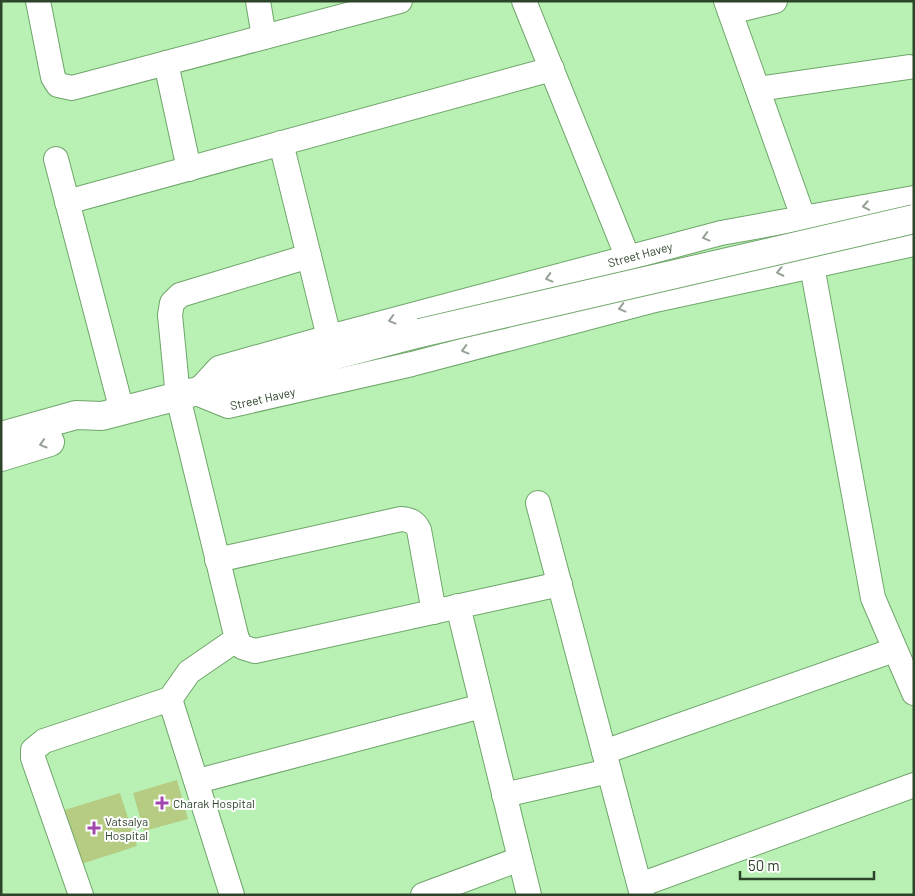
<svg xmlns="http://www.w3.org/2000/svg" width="915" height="896" font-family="Barlow,sans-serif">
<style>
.building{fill:#b5cc82}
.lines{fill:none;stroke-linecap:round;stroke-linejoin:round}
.minor-casing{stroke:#6fa56b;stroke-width:26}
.major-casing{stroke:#6fa56b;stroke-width:30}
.minor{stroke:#fff;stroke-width:24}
.major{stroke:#fff;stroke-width:28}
.major-bridge-casing{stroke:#6fa56b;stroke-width:30;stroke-linecap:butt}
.major-bridge{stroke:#fff;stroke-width:28}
.oneway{stroke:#96a295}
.poi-dot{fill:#a246af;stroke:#fff;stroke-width:2}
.labels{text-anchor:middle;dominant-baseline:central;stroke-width:4;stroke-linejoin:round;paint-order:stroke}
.street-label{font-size:12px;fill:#2d442b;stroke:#fff}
.poi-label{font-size:12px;fill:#2d442b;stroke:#fff;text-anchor:start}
</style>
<rect width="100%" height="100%" fill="#b8f1b3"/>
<path class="building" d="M177,780L188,819L144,831L133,793Z
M120,793L137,846L72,867L55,813Z"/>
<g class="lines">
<g class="minor-casing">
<g id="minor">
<path d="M38,1L53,77L58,85L72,88L400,1"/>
<path d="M258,1L264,37"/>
<path d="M524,1L628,258"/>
<path d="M726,1L803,217L873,598L914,693"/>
<path d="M730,12L775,1"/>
<path d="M166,63L189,169"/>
<path d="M758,89L909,67"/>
<path d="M281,143L329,337"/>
<path d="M56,159L122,411"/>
<path id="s1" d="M914,198L721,233L329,337L219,368L196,393L228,406L412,364L655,300L914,244"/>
<path d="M67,202L552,69"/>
<path d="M538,503L642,895"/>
<path d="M217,560L401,519C411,520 415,522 419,530L434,612"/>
<path d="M458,606L529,895"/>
<path d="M237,639L242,647L255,651L560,584"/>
<path d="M170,699L232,895"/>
<path d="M604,752L894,650"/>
<path d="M198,781L482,706"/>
<path d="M504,795L609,771"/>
<path d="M640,885L914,785"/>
<path d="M81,895L33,758V750L44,741L170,699L189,672L237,639L178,397L170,315L172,303L180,295L309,256"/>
<path d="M423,895L520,859"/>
</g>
</g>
<g class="major-casing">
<path id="major" d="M1,436L76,415L102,416L420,333
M1,457L50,442"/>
</g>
<use href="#minor" class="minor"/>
<use href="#major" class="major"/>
<g class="major-bridge-casing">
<path id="major-bridge" d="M420,333L914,219"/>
</g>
<use href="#major-bridge" class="major-bridge"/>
</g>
<defs><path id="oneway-chevron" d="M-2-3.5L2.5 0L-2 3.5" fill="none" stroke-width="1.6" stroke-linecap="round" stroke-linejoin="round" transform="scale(1.25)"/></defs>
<g class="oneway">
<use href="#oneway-chevron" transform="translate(866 206) rotate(170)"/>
<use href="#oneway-chevron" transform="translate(706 237) rotate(165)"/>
<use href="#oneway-chevron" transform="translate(780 272) rotate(168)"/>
<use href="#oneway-chevron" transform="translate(549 278) rotate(165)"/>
<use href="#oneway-chevron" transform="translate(622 308) rotate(165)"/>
<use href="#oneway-chevron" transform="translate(392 320) rotate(165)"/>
<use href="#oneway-chevron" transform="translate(465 350) rotate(165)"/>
<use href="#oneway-chevron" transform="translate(43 444) rotate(163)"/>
</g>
<g class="poi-dot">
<path d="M159.5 795.5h5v5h5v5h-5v5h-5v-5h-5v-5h5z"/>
<path d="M91.5 820.5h5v5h5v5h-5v5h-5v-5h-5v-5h5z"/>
</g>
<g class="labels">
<g class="street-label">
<text transform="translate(640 254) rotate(-15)">Street Havey</text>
<text stroke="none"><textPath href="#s1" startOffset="820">Street Havey</textPath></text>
</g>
<g class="poi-label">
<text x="173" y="803">Charak Hospital</text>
<text x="105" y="821">Vatsalya<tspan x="105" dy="14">Hospital</tspan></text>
</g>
</g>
<rect width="915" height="896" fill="none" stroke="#2d442b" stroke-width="5"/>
<path d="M740 871v8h134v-8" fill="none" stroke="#2d442b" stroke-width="2.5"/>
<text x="748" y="871" font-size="15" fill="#2d442b" stroke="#ffffff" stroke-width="4" paint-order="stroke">50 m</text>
</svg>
